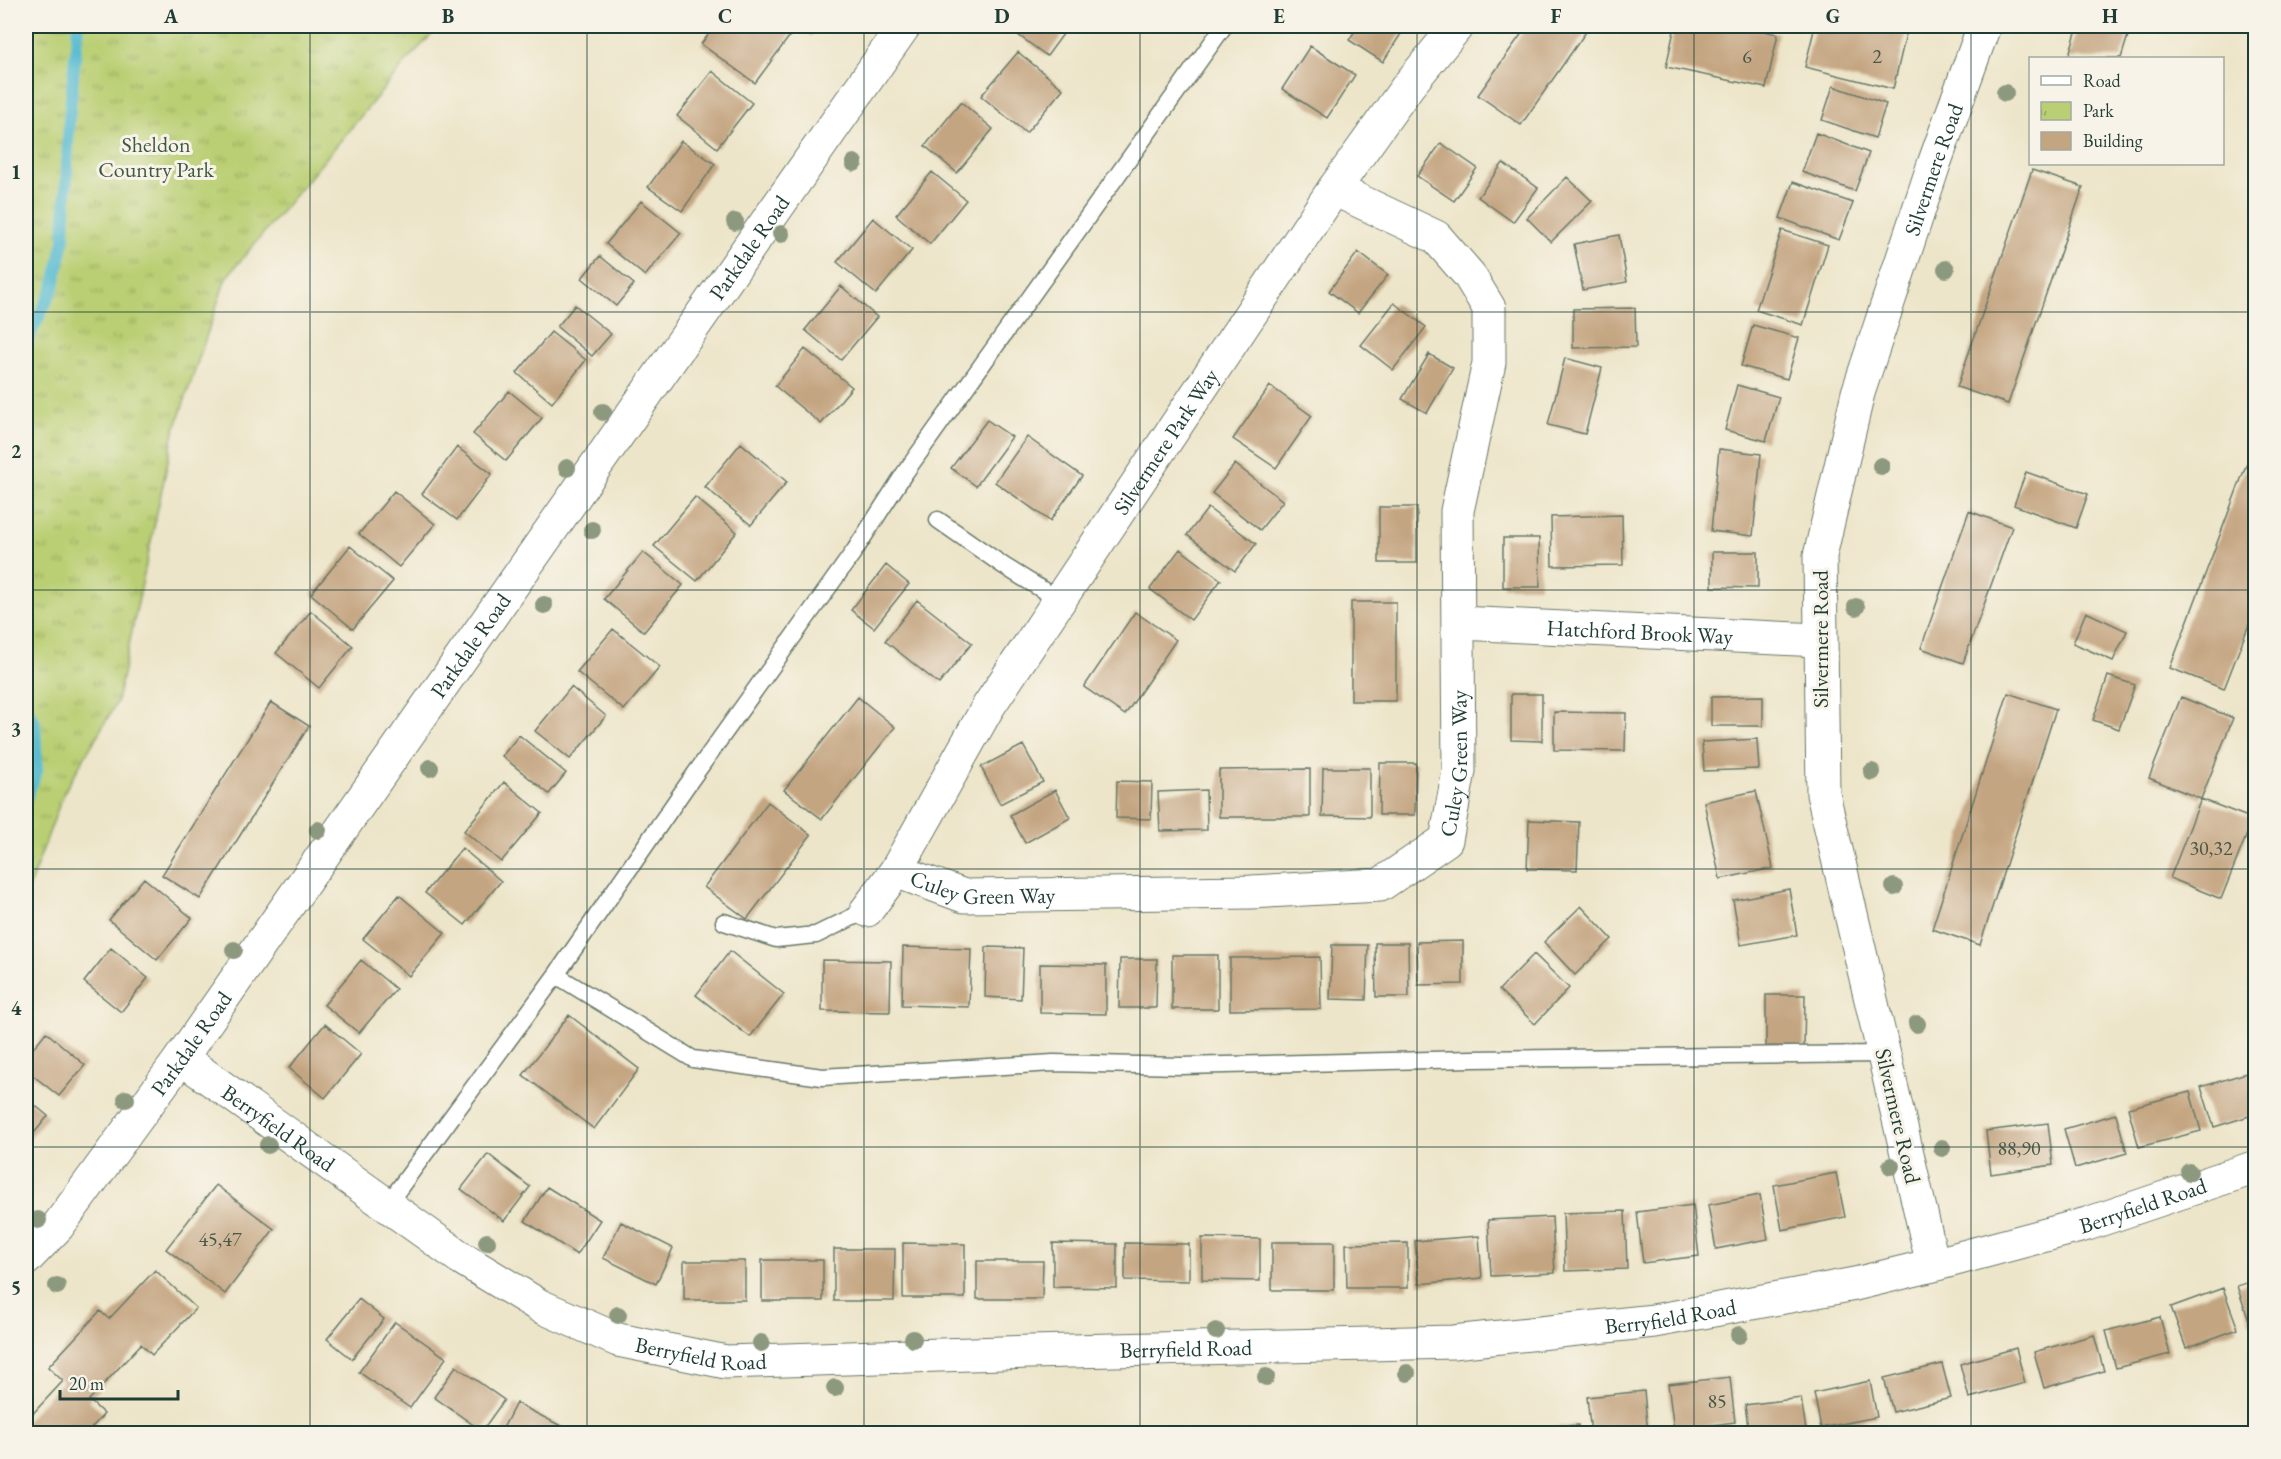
<svg xmlns="http://www.w3.org/2000/svg" width="2281" height="1459" font-family="'EB Garamond',serif">
<style>
.park{fill:url(#park-tufts);stroke:#6c8654;stroke-width:1.5}
.lines{fill:none;stroke-linecap:round;stroke-linejoin:round}
.stream{stroke:#52bad0;stroke-width:12}
.building{fill:#c4a581}
.lane-casing{stroke:#677868;stroke-width:19}
.street-casing{stroke:#677868;stroke-width:35}
.lane{stroke:#fff;stroke-width:16}
.street{stroke:#fff;stroke-width:33}
.tree{fill:#8d997e}
.grid{fill:none;stroke:#1f3d34;stroke-width:1.5;stroke-opacity:0.55}
.labels{text-anchor:middle;dominant-baseline:central;stroke-width:6;stroke-linejoin:round;paint-order:stroke}
.number-label{font-size:20px;fill:#485747}
.park-label{font-size:22px;fill:#3e5a41;stroke:#f7f3e8}
.street-label{font-size:22px;fill:#1f3d34;stroke:#f7f3e8}
.neatline{fill:none;stroke:#1f3d34;stroke-width:2}
.grid-label{font-size:20px;text-anchor:middle;font-weight:bold;fill:#1f3d34}
</style>
<defs>
<pattern id="park-tufts" width="24" height="20" patternUnits="userSpaceOnUse" patternTransform="scale(1.5)"><rect width="24" height="20" fill="#bacf73"/><path d="M3 7l-1-3M5 7V3M7 7l1-3M15 17l-1-3M17 17v-4M19 17l1-3" fill="none" stroke="#97a95f"/></pattern>
</defs>
<rect width="100%" height="100%" fill="#f7f3e8"/>
<filter id="ink" filterUnits="userSpaceOnUse"><feTurbulence type="fractalNoise" baseFrequency=".0167" numOctaves="2"/><feDisplacementMap in="SourceGraphic" scale="12" xChannelSelector="R" yChannelSelector="G"/><feConvolveMatrix kernelMatrix="1 2 1 2 8 2 1 2 1" color-interpolation-filters="sRGB"/></filter>
<filter id="wash" filterUnits="userSpaceOnUse"><feTurbulence type="fractalNoise" baseFrequency=".008" numOctaves="4" result="noise"/><feDisplacementMap in="SourceGraphic" scale="24" xChannelSelector="R" yChannelSelector="G"/><feGaussianBlur stdDeviation="1.35" result="paint"/><feColorMatrix in="noise" values="0 0 0 0 0 0 0 0 0 0 0 0 0 0 0 0 0 1.4 0 .05"/><feComposite in="paint" operator="in"/></filter>
<g filter="url(#wash)">
<rect width="100%" height="100%" fill="#ede5c9"/>
<path class="park" d="M26,26H440L411,56L226,278L174,432L117,702L64,792L26,895Z"/>
<g class="lines">
<path class="stream" d="M26,343L54,286L64,240L69,119L78,26
M26,706L35,723L37,771L26,798"/>
</g>
<g id="blocks">
<path class="building" d="M715,26H782L792,33L755,83L701,44Z
M797,26H818L811,36Z
M1012,26H1069L1047,56L1010,29Z
M1358,26H1406L1383,62L1349,40Z
M1527,26H1590L1521,125L1478,95Z
M1675,26H1738L1778,34L1766,88L1666,67Z
M1815,26H1869L1906,34L1893,89L1805,67Z
M2078,26H2131L2121,58H2068Z
M1310,46L1355,75L1327,118L1282,89Z
M1018,52L1063,89L1026,133L981,96Z
M712,71L752,103L717,148L677,116Z
M1833,86L1886,104L1875,138L1822,120Z
M961,102L993,129L957,173L925,146Z
M1816,133L1869,153L1855,191L1802,172Z
M681,141L715,164L682,211L648,187Z
M1441,143L1477,168L1454,201L1417,176Z
M1503,163L1538,188L1513,222L1478,197Z
M2032,170L2083,187L2008,404L1957,387Z
M932,172L966,200L930,244L896,215Z
M1567,177L1592,201L1551,242L1527,218Z
M1793,182L1853,203L1839,240L1780,218Z
M641,201L681,233L645,276L606,244Z
M873,218L912,250L876,294L837,262Z
M1782,230L1828,245L1803,325L1756,310Z
M1619,235L1627,282L1583,290L1574,244Z
M1358,252L1388,275L1358,313L1329,291Z
M600,256L634,284L616,306L582,278Z
M841,286L877,317L841,360L805,330Z
M1394,303L1426,327L1393,370L1361,345Z
M575,305L611,334L592,356L557,327Z
M1635,308L1636,347L1573,348V309Z
M1753,325L1799,338L1787,379L1741,366Z
M551,332L586,360L552,403L517,373Z
M805,349L852,387L821,424L775,386Z
M1429,354L1453,368L1427,413L1402,399Z
M1565,358L1602,368L1585,434L1548,425Z
M1737,385L1779,397L1766,441L1725,430Z
M1270,386L1312,416L1276,468L1233,439Z
M509,391L542,418L506,461L473,434Z
M987,420L1012,437L976,486L951,468Z
M1027,437L1082,476L1050,521L995,482Z
M741,443L787,482L751,525L705,487Z
M457,447L492,474L457,520L422,494Z
M1719,449L1761,454L1753,536L1711,531Z
M2250,455L2256,457V606L2224,689L2170,668Z
M1235,464L1283,501L1260,530L1212,493Z
M2026,472L2088,494L2076,528L2014,505Z
M394,491L435,524L399,567L359,534Z
M695,497L737,532L697,581L654,546Z
M1379,507H1417V563H1379Z
M1208,508L1256,544L1235,571L1187,535Z
M1969,511L2012,527L1963,663L1921,648Z
M1622,515L1623,565L1552,566L1551,517Z
M1503,538H1539L1540,587H1503Z
M350,546L393,581L353,629L311,594Z
M1180,549L1221,580L1191,620L1150,589Z
M643,552L683,585L644,632L604,599Z
M1712,552H1758V588L1712,587Z
M886,565L909,584L874,628L851,610Z
M917,600L972,643L939,684L885,641Z
M1351,602H1396V701H1351Z
M311,611L353,646L319,688L276,653Z
M1135,612L1176,640L1125,715L1084,687Z
M2086,612L2127,631L2113,661L2073,643Z
M613,629L660,667L624,710L577,672Z
M2108,676L2135,685L2119,729L2093,720Z
M571,687L606,716L570,759L535,731Z
M2008,693L2056,709L1980,945L1932,929Z
M1511,694H1542V741L1511,740Z
M1763,696V726H1711V697Z
M858,697L895,727L822,819L784,790Z
M2181,697L2233,718L2201,799L2149,778Z
M271,702L309,726L200,899L162,875Z
M1554,712L1626,713L1625,751L1554,750Z
M519,735L566,773L549,794L502,756Z
M1757,739L1759,769L1704,771L1702,742Z
M1023,745L1043,782L1000,804L981,767Z
M1380,763H1416L1415,815H1379Z
M1323,768H1370V817L1322,816Z
M1310,769V817H1219V770Z
M1117,781L1152,782L1151,819L1116,818Z
M504,782L542,813L501,862L464,831Z
M1055,790L1070,818L1025,843L1010,815Z
M1206,790L1207,830L1160,831L1158,792Z
M1756,791L1773,868L1720,879L1704,802Z
M2201,799L2253,819L2221,899L2170,878Z
M768,802L811,835L747,919L704,887Z
M1529,820L1579,822L1577,870L1527,869Z
M462,848L501,881L465,925L425,893Z
M144,878L192,918L157,960L109,920Z
M1789,889L1797,935L1741,945L1733,900Z
M399,895L445,933L409,976L363,939Z
M1581,906L1612,939L1575,975L1544,942Z
M1463,941V984L1418,985L1417,942Z
M1375,943H1408L1409,997H1376Z
M1332,945H1368L1366,1000L1330,999Z
M903,947L971,949L969,1007L902,1005Z
M986,947L1023,948L1021,999L985,997Z
M111,948L148,978L121,1012L84,982Z
M730,951L784,994L750,1037L696,995Z
M1534,954L1569,988L1535,1024L1499,990Z
M1172,955H1218V1009H1172Z
M1320,957L1321,1009L1230,1010V958Z
M1120,959H1157L1156,1008H1119Z
M361,960L396,989L359,1033L324,1005Z
M822,960L891,961L890,1012L822,1011Z
M1040,964L1106,965V1014L1040,1013Z
M1766,995H1805L1804,1047L1766,1046Z
M569,1015L639,1069L594,1129L523,1075Z
M325,1024L361,1054L325,1098L289,1068Z
M46,1032L85,1065L59,1096L26,1070V1057Z
M2256,1070V1114L2214,1127L2201,1087Z
M2190,1092L2201,1131L2139,1147L2128,1108Z
M26,1098L48,1116L26,1143Z
M2116,1114L2127,1153L2075,1168L2064,1129Z
M2048,1123L2053,1165L1991,1174L1986,1131Z
M488,1154L530,1187L504,1221L461,1189Z
M1836,1173L1845,1217L1782,1230L1774,1185Z
M216,1185L274,1229L225,1294L166,1249Z
M547,1187L600,1220L577,1255L525,1221Z
M1760,1195L1768,1239L1716,1249L1708,1205Z
M1693,1205L1699,1256L1643,1263L1637,1212Z
M1625,1211L1627,1269L1565,1271L1563,1213Z
M1552,1217L1555,1273L1491,1276L1488,1220Z
M621,1222L673,1248L656,1284L603,1258Z
M1479,1236L1482,1278L1419,1284L1415,1241Z
M1202,1238L1260,1239V1281L1202,1280Z
M1272,1242H1334V1290H1272Z
M903,1243L965,1244V1298H903Z
M1053,1243L1117,1244V1288L1053,1287Z
M1125,1243L1189,1244V1281L1125,1280Z
M1408,1243V1288H1347L1346,1244Z
M834,1249H895L894,1301H834Z
M762,1260H823V1301H762Z
M684,1261H745V1300H684Z
M977,1261H1043L1042,1299H977Z
M155,1270L196,1308L152,1355L141,1344L89,1400L104,1414L86,1434H26V1421L63,1381L48,1367L100,1311L109,1319Z
M2256,1280V1322L2250,1324L2237,1286Z
M2223,1288L2238,1329L2186,1348L2171,1307Z
M359,1299L384,1319L352,1359L327,1339Z
M2160,1317L2170,1354L2116,1368L2106,1331Z
M395,1322L446,1358L410,1408L359,1372Z
M2094,1335L2104,1371L2044,1388L2034,1352Z
M2016,1348L2025,1383L1969,1398L1960,1364Z
M1942,1364L1951,1398L1893,1412L1884,1378Z
M456,1366L504,1400L482,1431L434,1397Z
M1730,1377L1735,1422L1674,1430L1668,1384Z
M1870,1381L1877,1417L1821,1428L1814,1393Z
M1644,1391L1648,1434H1591L1587,1397Z
M1801,1398L1806,1430L1749,1434L1745,1405Z
M516,1403L571,1431L569,1434H500Z
M1578,1425L1579,1434H1522L1521,1430Z"/>
</g>
</g>
<g filter="url(#ink)">
<use href="#blocks" fill-opacity="0" stroke="#677868" stroke-width="1.5"/>
<g class="lines">
<g class="lane-casing">
<path id="lane" d="M938,520L1004,566L1059,600
M724,922L776,939L816,935L867,910
M556,975L685,788L855,550L904,474L1224,26
M387,1205L556,975L693,1059L822,1077L1053,1063L1181,1066L1472,1059L1884,1054"/>
</g>
<g class="street-casing">
<g id="street">
<path id="s1" d="M1460,623L1819,640"/>
<path id="s2" d="M896,871L964,896L1251,892L1380,885L1446,840L1459,771L1457,511L1489,363V308L1469,275L1436,237L1334,189"/>
<path id="s3" d="M867,910L896,871L988,707L1334,189L1408,86L1457,26"/>
<path id="s4" d="M181,1058L461,1258L540,1306L618,1340L726,1362L1030,1352L1453,1342L1654,1321L1855,1284L1933,1265L2087,1224L2256,1167"/>
<path id="s5" d="M26,1259L58,1226L181,1058L904,26"/>
<path id="s6" d="M1933,1265L1823,794L1820,556L1858,393L1934,164L1984,26"/>
</g>
</g>
<use href="#lane" class="lane"/>
<use href="#street" class="street"/>
</g>
<g class="tree">
<circle cx="2005" cy="93" r="9"/>
<circle cx="854" cy="163" r="9"/>
<circle cx="735" cy="222" r="9"/>
<circle cx="781" cy="234" r="9"/>
<circle cx="1946" cy="269" r="9"/>
<circle cx="603" cy="412" r="9"/>
<circle cx="1881" cy="466" r="9"/>
<circle cx="567" cy="468" r="9"/>
<circle cx="592" cy="530" r="9"/>
<circle cx="544" cy="605" r="9"/>
<circle cx="1856" cy="607" r="9"/>
<circle cx="430" cy="768" r="9"/>
<circle cx="1872" cy="772" r="9"/>
<circle cx="318" cy="830" r="9"/>
<circle cx="1894" cy="887" r="9"/>
<circle cx="234" cy="950" r="9"/>
<circle cx="1917" cy="1024" r="9"/>
<circle cx="126" cy="1099" r="9"/>
<circle cx="268" cy="1145" r="9"/>
<circle cx="1942" cy="1148" r="9"/>
<circle cx="1891" cy="1166" r="9"/>
<circle cx="2189" cy="1172" r="9"/>
<circle cx="38" cy="1220" r="9"/>
<circle cx="487" cy="1242" r="9"/>
<circle cx="57" cy="1286" r="9"/>
<circle cx="618" cy="1315" r="9"/>
<circle cx="1216" cy="1331" r="9"/>
<circle cx="1739" cy="1335" r="9"/>
<circle cx="913" cy="1339" r="9"/>
<circle cx="761" cy="1343" r="9"/>
<circle cx="1407" cy="1373" r="9"/>
<circle cx="1266" cy="1377" r="9"/>
<circle cx="835" cy="1388" r="9"/>
</g>
</g>
<path class="grid" d="M310,26V1434M587,26V1434M864,26V1434M1140,26V1434M1417,26V1434M1694,26V1434M1971,26V1434M26,312H2256M26,590H2256M26,869H2256M26,1147H2256"/>
<g class="labels">
<g class="number-label">
<text x="1747" y="56">6</text>
<text x="1877" y="56">2</text>
<text x="2211" y="848">30,32</text>
<text x="2019" y="1148">88,90</text>
<text x="220" y="1239">45,47</text>
<text x="1717" y="1401">85</text>
</g>
<g class="park-label">
<text x="156" y="144">Sheldon<tspan x="156" dy="25">Country Park</tspan></text>
</g>
<g class="street-label">
<text stroke="none"><textPath href="#s6" startOffset="1125">Silvermere Road</textPath></text>
<text stroke="none"><textPath href="#s5" startOffset="1244">Parkdale Road</textPath></text>
<text stroke="none"><textPath href="#s3" startOffset="556">Silvermere Park Way</textPath></text>
<text stroke="none"><textPath href="#s1" startOffset="180">Hatchford Brook Way</textPath></text>
<text transform="translate(1820 639) rotate(-90)">Silvermere Road</text>
<text stroke="none"><textPath href="#s5" startOffset="758">Parkdale Road</textPath></text>
<text stroke="none"><textPath href="#s2" startOffset="646">Culey Green Way</textPath></text>
<text stroke="none"><textPath href="#s2" startOffset="90">Culey Green Way</textPath></text>
<text stroke="none"><textPath href="#s5" startOffset="272">Parkdale Road</textPath></text>
<text transform="translate(1898 1116) rotate(77)">Silvermere Road</text>
<text stroke="none"><textPath href="#s4" startOffset="120">Berryfield Road</textPath></text>
<text stroke="none"><textPath href="#s4" startOffset="2064">Berryfield Road</textPath></text>
<text stroke="none"><textPath href="#s4" startOffset="1578">Berryfield Road</textPath></text>
<text stroke="none"><textPath href="#s4" startOffset="1092">Berryfield Road</textPath></text>
<text stroke="none"><textPath href="#s4" startOffset="606">Berryfield Road</textPath></text>
</g>
</g>
<rect width="2281" height="1459" fill="none" stroke="#f7f3e8" stroke-width="66"/>
<rect x="2029" y="57" width="195" height="108" fill="#f7f3e8" stroke="#a1aaa0" stroke-width="1.5"/>
<rect x="2041" y="76" width="30" height="9" fill="#ffffff" stroke="#a1aaa0" stroke-width="1.5"/>
<text x="2083" y="87" font-size="18" fill="#1f3d34">Road</text>
<rect x="2041" y="102" width="30" height="18" fill="url(#park-tufts)" stroke="#a1aaa0" stroke-width="1.5"/>
<text x="2083" y="117" font-size="18" fill="#1f3d34">Park</text>
<rect x="2041" y="132" width="30" height="18" fill="#c4a581" stroke="#a1aaa0" stroke-width="1.5"/>
<text x="2083" y="147" font-size="18" fill="#1f3d34">Building</text>
<path d="M60 1390v9h118v-9" fill="none" stroke="#1f3d34" stroke-width="3"/>
<text x="69" y="1390" font-size="18" fill="#1f3d34" stroke="#f7f3e8" stroke-width="4.5" paint-order="stroke">20 m</text>
<rect x="33" y="33" width="2215" height="1393" class="neatline"/>
<g class="grid-label">
<text x="171" y="23">A</text>
<text x="448" y="23">B</text>
<text x="725" y="23">C</text>
<text x="1002" y="23">D</text>
<text x="1279" y="23">E</text>
<text x="1556" y="23">F</text>
<text x="1833" y="23">G</text>
<text x="2110" y="23">H</text>
<text x="16" y="179">1</text>
<text x="16" y="458">2</text>
<text x="16" y="736">3</text>
<text x="16" y="1015">4</text>
<text x="16" y="1294">5</text>
</g>
</svg>
